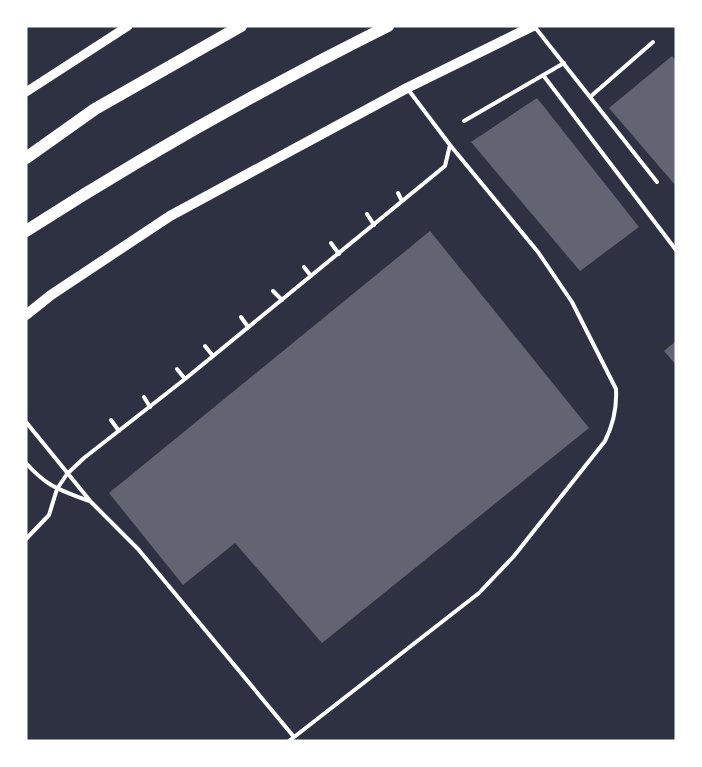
<svg xmlns="http://www.w3.org/2000/svg" width="702" height="767" font-family="Figtree,sans-serif">
<style>
.building{fill:#626471}
.lines{fill:none;stroke-linecap:round;stroke-linejoin:round}
.service{stroke:#fff;stroke-width:4}
.tertiary{stroke:#fff;stroke-width:9}
.secondary{stroke:#fff;stroke-width:10}
.motorway{stroke:#fff;stroke-width:12}
</style>
<rect width="100%" height="100%" fill="#2d3142"/>
<path class="building" d="M672,56L676,61V186L609,108Z
M537,98L639,227L580,271L471,142Z
M430,231L589,428L322,643L235,543L183,585L109,493Z
M676,341V365L664,351Z"/>
<g class="lines">
<path class="service" d="M534,26L657,182
M543,75L676,250
M590,97L653,42
M464,121L564,63
M398,193L402,201
M367,214L374,225
M331,243L339,254
M304,267L311,276
M273,291L282,300
M241,317L248,327
M205,346L213,356
M177,369L185,379
M144,397L150,407
M111,420L119,431
M26,422L91,502L138,549L294,737
M26,463C47,487 60,490 89,501
M26,539L49,515L57,489L67,474L84,458L185,379L445,166L450,145L407,88
M289,741L479,593L514,556L605,441C613,425 617,407 616,389L572,302L538,252L450,145"/>
<path class="tertiary" d="M26,92L128,26"/>
<path class="secondary" d="M26,315L51,295L170,216L407,88L533,26"/>
<path class="motorway" d="M26,158L95,109L241,26
M26,231C143,156 264,88 388,26"/>
</g>
<rect width="702" height="767" fill="none" stroke="#ffffff" stroke-width="55"/>
</svg>
